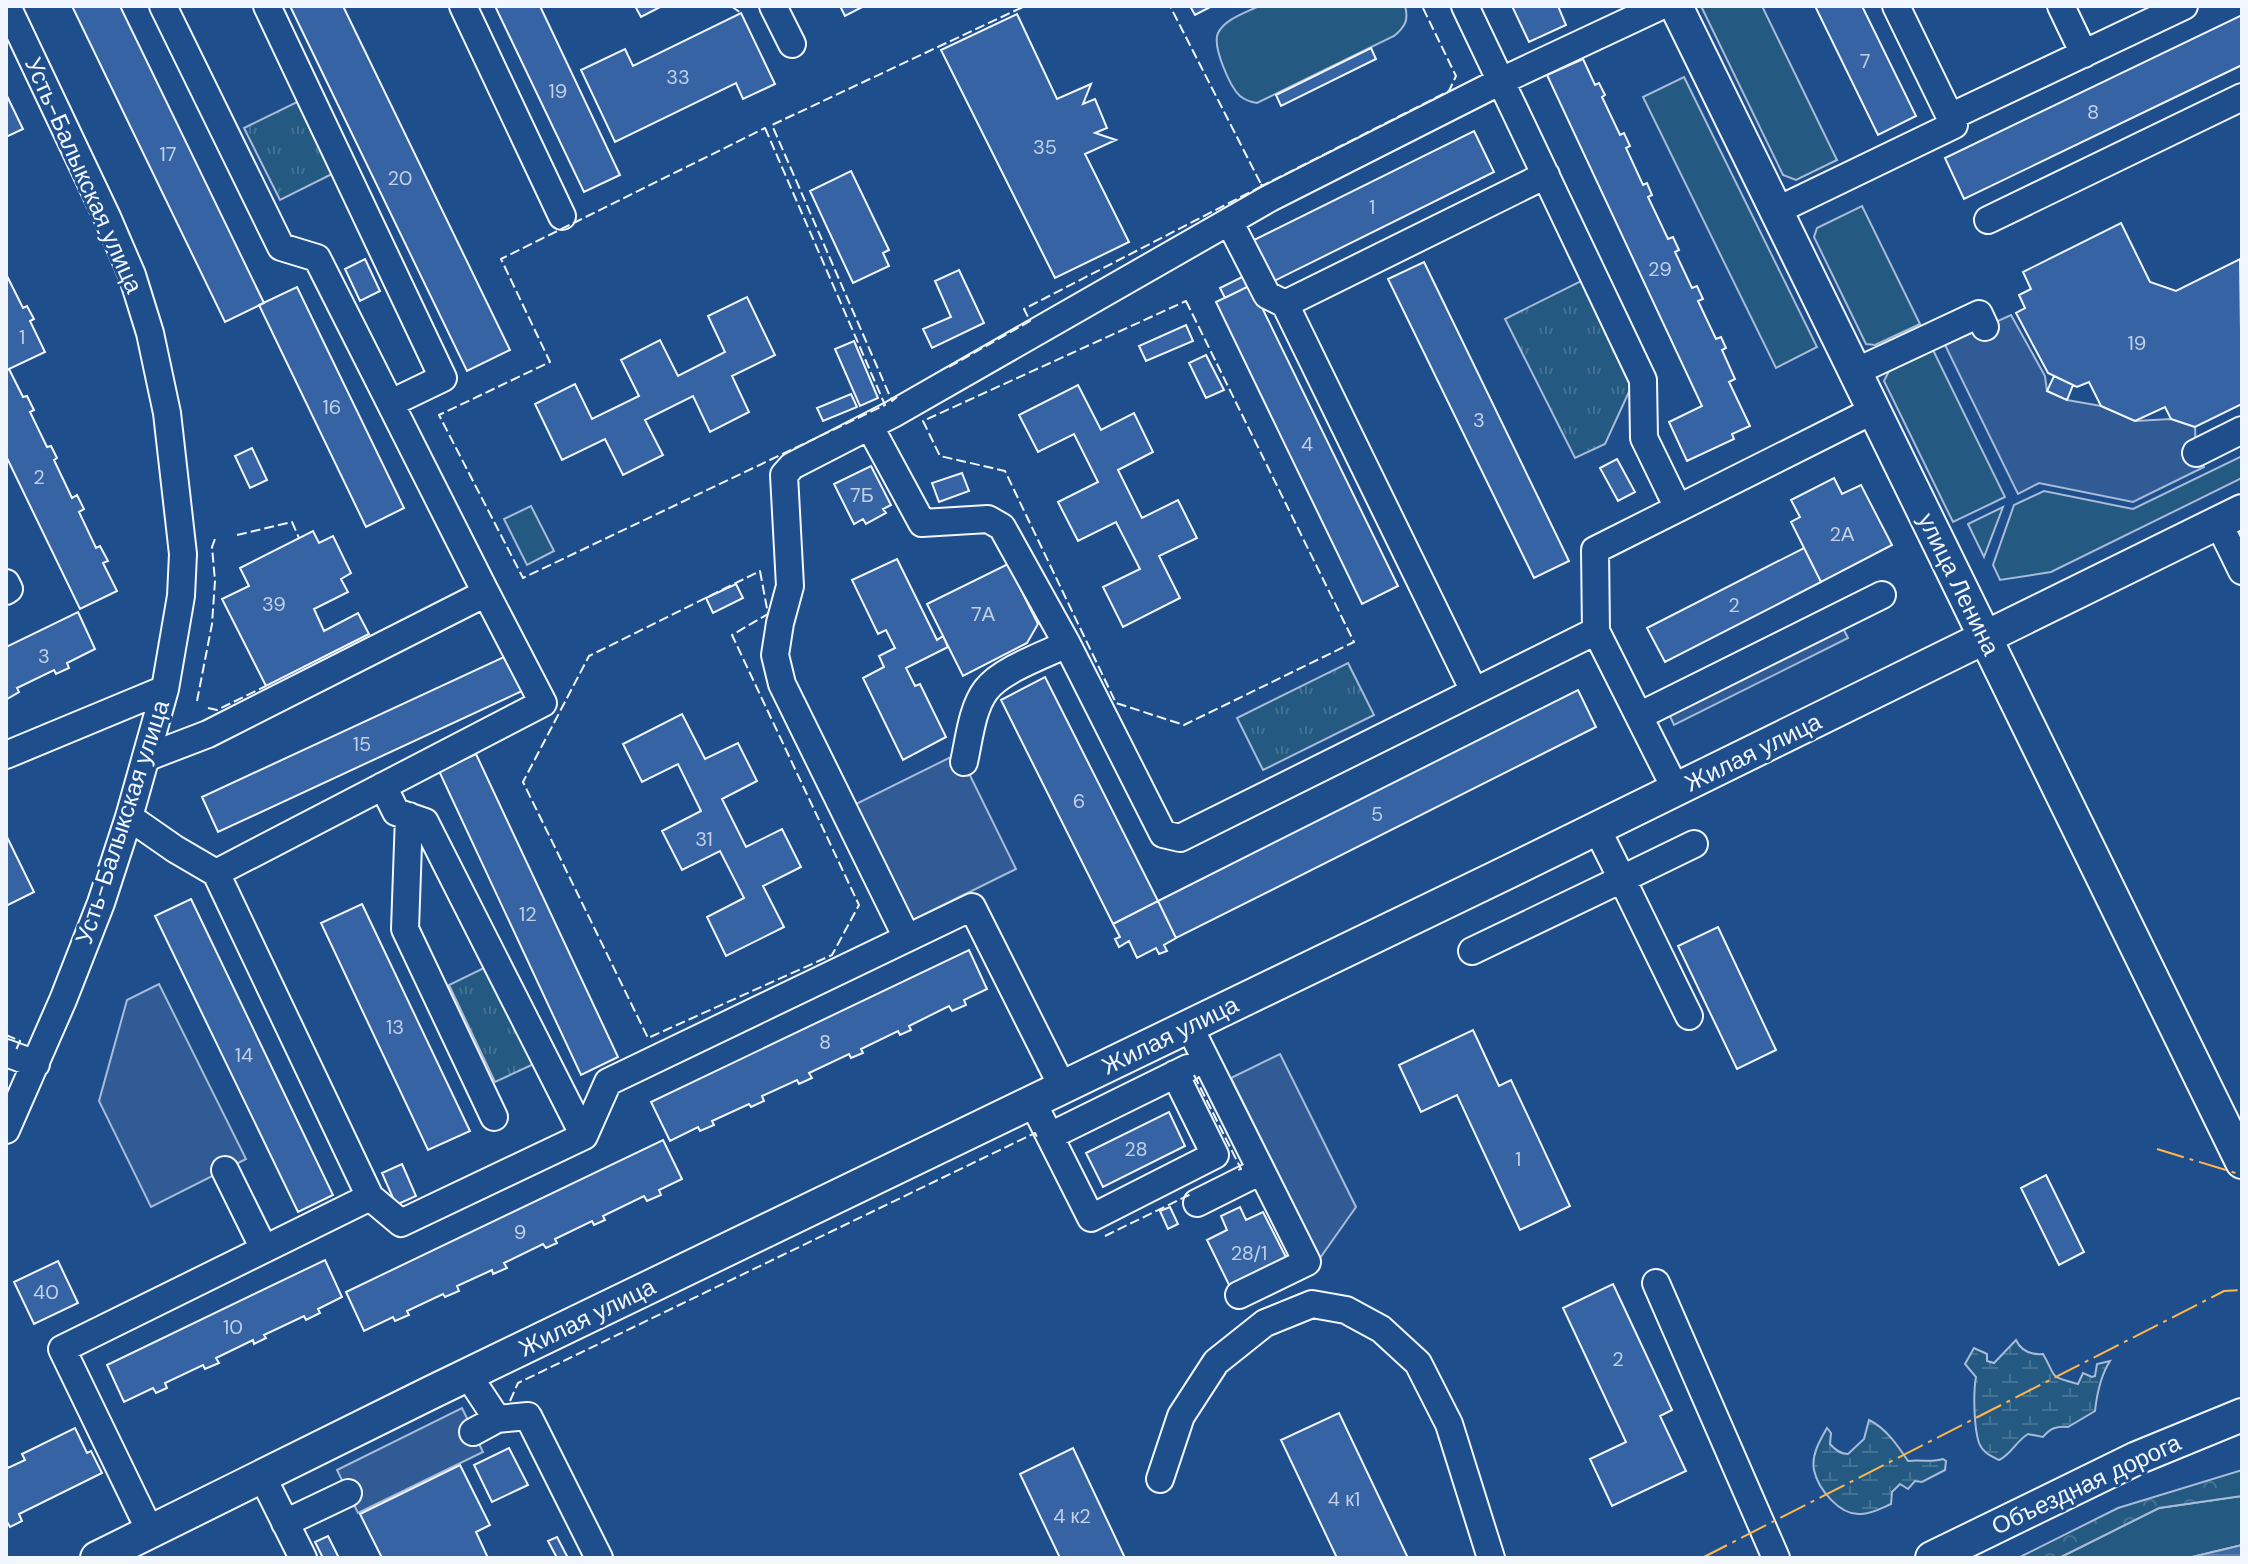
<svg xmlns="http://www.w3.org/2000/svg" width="2248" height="1564" font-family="'DM Sans',sans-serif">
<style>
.grass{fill:#245a82;stroke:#a8bbd7;stroke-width:2}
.forest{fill:url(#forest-crowns);stroke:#a8bbd7;stroke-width:2}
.wetland{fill:url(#wetland-marsh);stroke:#a8bbd7;stroke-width:2}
.park{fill:url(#park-tufts);stroke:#a8bbd7;stroke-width:2}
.parking{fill:#305b95;stroke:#a8bbd7;stroke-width:2}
.water{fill:url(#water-rules);stroke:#a8bbd7;stroke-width:2}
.building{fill:#3563a3;stroke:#f2f6ff;stroke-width:2}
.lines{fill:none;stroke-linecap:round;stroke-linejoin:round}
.minor-casing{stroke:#f2f6ff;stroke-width:30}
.major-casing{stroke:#f2f6ff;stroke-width:36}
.minor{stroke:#1f4e8c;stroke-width:26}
.major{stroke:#1f4e8c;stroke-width:32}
.fence{stroke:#f2f6ff;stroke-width:2;stroke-dasharray:10 4;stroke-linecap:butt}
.power{stroke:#ffb74d;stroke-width:2;stroke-dasharray:28 6 4 6;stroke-linecap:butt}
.labels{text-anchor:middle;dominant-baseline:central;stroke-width:6;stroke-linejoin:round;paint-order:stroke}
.number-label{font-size:20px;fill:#c3d1e8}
.street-label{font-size:24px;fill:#f2f6ff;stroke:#1f4e8c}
</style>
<defs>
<pattern id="forest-crowns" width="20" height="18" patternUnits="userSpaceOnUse" patternTransform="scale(2)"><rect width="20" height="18" fill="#245a82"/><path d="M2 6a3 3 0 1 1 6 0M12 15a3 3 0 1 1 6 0" fill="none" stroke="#447295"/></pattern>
<pattern id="wetland-marsh" width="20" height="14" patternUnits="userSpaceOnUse" patternTransform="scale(2)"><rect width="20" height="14" fill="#245a82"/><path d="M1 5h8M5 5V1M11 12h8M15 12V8" fill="none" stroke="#447295"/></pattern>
<pattern id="park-tufts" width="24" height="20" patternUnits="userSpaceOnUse" patternTransform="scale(2)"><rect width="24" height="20" fill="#245a82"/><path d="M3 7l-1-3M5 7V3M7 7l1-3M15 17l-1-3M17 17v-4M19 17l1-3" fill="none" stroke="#447295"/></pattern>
<pattern id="water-rules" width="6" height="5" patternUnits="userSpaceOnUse" patternTransform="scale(2)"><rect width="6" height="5" fill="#3b69a3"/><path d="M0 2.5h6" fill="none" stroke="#587fb1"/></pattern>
</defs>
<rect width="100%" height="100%" fill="#1f4e8c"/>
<path class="grass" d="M1259,6H1405C1409,20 1405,27 1394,36L1257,103C1250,102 1245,100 1240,96C1230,87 1212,46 1218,33C1225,19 1245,13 1259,6Z
M1701,6H1762L1837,160L1796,180L1783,175Z
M1684,77L1817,347L1776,368L1643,97Z
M1862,206L1920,324L1875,345L1866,344L1814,237L1817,228Z
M1933,350L2005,497L1953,522L1884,381L1889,371Z
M2242,456V478L2051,572L2000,580L1993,565L2014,505L2044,491L2133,509Z
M531,506L554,551L527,565L504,519Z
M2003,507L1984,557L1968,524Z
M2242,1496V1545L2188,1558H2059L2159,1508Z"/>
<path class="forest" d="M2242,1470V1496L2159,1508L2059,1558H2018L2118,1508Z"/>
<path class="wetland" d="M2016,1340C2021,1351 2030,1355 2043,1354C2058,1379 2046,1375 2078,1384L2083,1373L2092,1377L2095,1376L2097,1364L2110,1361C2101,1375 2097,1393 2095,1411L2068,1427C2057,1426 2050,1428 2043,1437L2028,1434C2016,1441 2012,1454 1999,1460C1991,1456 1983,1453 1979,1443C1974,1428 1973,1393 1976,1377L1965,1364L1974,1348L1987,1354V1361L1994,1363Z
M1869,1420C1886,1428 1898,1446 1908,1461C1921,1459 1930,1463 1943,1459L1946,1461L1945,1470L1922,1482L1915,1481L1908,1489L1900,1484L1892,1492L1891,1504C1882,1508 1871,1514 1861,1514C1840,1516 1818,1489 1814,1470C1811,1455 1820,1440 1827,1428L1831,1433L1830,1444C1835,1450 1841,1454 1848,1454L1864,1439Z"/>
<path class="park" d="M297,102L332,174L280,200L244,128Z
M1585,279L1634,381L1605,444L1575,458L1505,319Z
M1348,663L1374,715L1263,770L1237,718Z
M490,965L536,1063L495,1082L449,985Z"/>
<path class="parking" d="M2011,315L2045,376L2047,391L2067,400L2101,406L2135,421L2171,419L2195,427L2196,453L2204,467L2133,502L2039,483L2018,494L1945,345Z
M1842,626L1848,638L1674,725L1668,712Z
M959,753L1016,869L903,925L846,809Z
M159,984L246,1159L151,1207L99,1101L127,1000Z
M1280,1054L1356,1207L1320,1258L1231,1078Z
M462,1408L483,1452L358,1513L337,1470Z"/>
<path class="water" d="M2242,1545V1558H2188Z"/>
<path class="building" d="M72,6H120L264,303L225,322Z
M290,6H343L510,350L467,371Z
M495,6H540L620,175L584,192Z
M635,6H662L641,17Z
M840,6H864L845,16Z
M1190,6H1212L1195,15Z
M1512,6H1558L1566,25L1529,42Z
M1815,6H1862L1916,116L1878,135Z
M741,13L775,84L743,99L736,83L615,142L581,70L625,49L633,66Z
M1017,14L1057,99L1091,84L1083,104L1095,99L1107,128L1095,133L1116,140L1085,154L1129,242L1055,278L941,50Z
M2242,15V65L1964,199L1945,158Z
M1371,48L1376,59L1281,106L1276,95Z
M1583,59L1595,85L1599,83L1605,95L1602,97L1620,135L1624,133L1630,146L1626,148L1643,185L1647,183L1652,195L1648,197L1668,239L1673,237L1679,250L1675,252L1692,288L1697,286L1703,299L1698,301L1716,339L1721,337L1726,348L1722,350L1735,379L1729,382L1750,426L1732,434L1734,439L1687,461L1669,422L1702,406L1547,75Z
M6,94L23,129L6,137Z
M1474,131L1494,172L1270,283L1250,242Z
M851,171L889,250L883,253L889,266L853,283L810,191Z
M2121,223L2150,282L2176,291L2240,259L2242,404L2195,427L2171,419L2165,407L2135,421L2101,406L2089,382L2077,387L2048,373L2016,313L2025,308L2019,295L2031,289L2023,272Z
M365,259L380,291L360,301L345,269Z
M1424,262L1569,561L1534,578L1388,279Z
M959,270L984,323L932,348L923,329L951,317L935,281Z
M6,274L23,308L27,306L34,319L30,321L45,352L7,370Z
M1246,275L1251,285L1225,298L1220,288Z
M1251,285L1398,586L1362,604L1216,302Z
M297,287L404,508L366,527L259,305Z
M747,297L775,355L732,376L749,412L710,432L693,396L645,420L663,455L623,475L605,439L562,460L535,404L575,384L592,419L639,396L621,360L660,340L678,376L725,352L708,316Z
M1186,325L1193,341L1146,361L1139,346Z
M854,341L878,398L860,406L835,349Z
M1206,355L1224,390L1206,398L1189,363Z
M9,369L23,397L27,396L34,410L30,412L47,447L51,446L57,458L54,460L72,498L77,495L84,509L79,512L96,548L100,546L108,561L103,563L117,591L80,609L6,456V371Z
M2054,376L2073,385L2067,400L2047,391Z
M1078,385L1101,430L1134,413L1153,452L1118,470L1142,518L1178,500L1197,538L1159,556L1180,598L1123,627L1103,587L1140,569L1116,522L1078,541L1058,502L1098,482L1074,434L1038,452L1019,415Z
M851,394L857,407L823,421L817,408Z
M252,448L267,480L250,488L235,456Z
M1617,459L1635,492L1618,501L1600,468Z
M871,466L891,505L883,509L886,513L866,524L863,519L854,524L834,484Z
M962,473L969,491L939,502L932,483Z
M1834,478L1842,494L1861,485L1892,545L1821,582L1791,522L1800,517L1791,500Z
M313,531L319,543L333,536L351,573L341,579L348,592L314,609L324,631L358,613L369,634L266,686L222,599L249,586L240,568Z
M1804,548L1821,582L1665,662L1647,628Z
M897,559L937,640L943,636L948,647L906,668L915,686L920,684L946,737L903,760L863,678L884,667L879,656L895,648L886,630L878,634L852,580Z
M1008,564L1038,624L1027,643L963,676L927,604Z
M736,584L743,598L713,613L706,598Z
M78,612L95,649L67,663L69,668L56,674L54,670L17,688L19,692L7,699L6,647Z
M506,656L522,691L218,832L202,797Z
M1045,677L1158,901L1113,924L1001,700Z
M1578,690L1596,727L1176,938L1158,901Z
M682,714L705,759L738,743L757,781L722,799L746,847L782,829L801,867L763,886L784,927L726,956L707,917L744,898L720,851L682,870L662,831L701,811L678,764L642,782L623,744Z
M476,754L618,1057L581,1075L439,771Z
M6,835L34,892L6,906Z
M191,899L333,1195L298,1212L155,916Z
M1158,901L1176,938L1164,945L1167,951L1159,954L1156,948L1137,958L1129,941L1119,947L1115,939L1120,937L1113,924Z
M362,904L470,1131L428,1150L321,923Z
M1718,927L1776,1050L1737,1069L1678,946Z
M969,950L987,989L964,1000L966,1005L952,1011L949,1006L909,1026L911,1030L900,1035L898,1031L861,1049L863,1053L851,1058L849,1054L809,1073L812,1078L799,1084L797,1080L762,1096L764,1101L751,1107L749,1104L712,1121L714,1125L700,1131L698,1127L670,1141L651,1102Z
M1473,1030L1499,1086L1511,1080L1570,1206L1520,1230L1457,1095L1421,1112L1399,1065Z
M1169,1112L1185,1146L1103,1187L1086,1153Z
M663,1140L682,1179L659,1190L661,1195L647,1201L644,1196L603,1216L605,1220L594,1225L592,1221L555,1239L557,1243L546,1248L543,1244L504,1263L507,1268L493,1274L492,1270L457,1286L459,1291L445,1297L443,1294L407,1311L409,1315L395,1321L393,1317L364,1331L346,1292Z
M402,1164L416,1196L396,1205L382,1173Z
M2046,1175L2084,1252L2059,1265L2021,1188Z
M1170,1207L1178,1224L1168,1229L1160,1211Z
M1240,1207L1246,1220L1263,1212L1291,1267L1234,1295L1207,1240L1227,1230L1221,1216Z
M325,1260L342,1297L318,1309L320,1313L306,1320L304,1316L264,1335L266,1338L254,1344L253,1340L216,1358L219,1363L205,1369L203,1365L165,1383L167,1388L156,1393L153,1388L124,1402L107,1365Z
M58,1261L78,1303L34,1324L14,1282Z
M1613,1284L1672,1410L1660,1416L1686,1471L1612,1506L1590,1459L1626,1442L1563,1308Z
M1339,1413L1408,1558H1337L1281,1440Z
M75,1428L87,1453L91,1451L102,1473L19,1514L22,1521L10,1527L6,1520V1464L8,1468L25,1460L22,1454Z
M509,1448L528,1485L492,1502L474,1465Z
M1073,1448L1125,1558H1060L1020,1474Z
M460,1465L490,1525L476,1532L488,1558H382L360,1514Z
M328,1536L339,1558H323L315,1542Z
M557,1537L568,1558H557L548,1541Z"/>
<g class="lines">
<g class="minor-casing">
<path id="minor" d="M163,6L281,247L317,258L486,593
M267,6L443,378L391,403
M463,6L562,216
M773,6L792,44
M1465,6L1643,380L1644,438L1678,508
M2061,6L2084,54
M1950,117L2184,6
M1776,211L1954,125L1896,6
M1988,220L2242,97
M1230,223L1267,295L1285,304
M1855,372L1979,314L1985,327
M870,427L922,523L988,519L1002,527L1067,644L1163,834L1180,838L1596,631L1676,790
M2196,453L2242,430
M2218,522L2242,571
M6,583L9,589L6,591
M1596,631L1595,550L1874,410
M1474,691L1285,304L1546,175
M1639,716L1882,595
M6,755L165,689
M964,762C969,740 972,708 986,690C1001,670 1044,655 1067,644
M383,786L396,812L425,822L584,1136
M409,816L405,929L494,1117
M129,817L175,849L216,873L543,703L486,593L208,734L148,757
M1597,829L1622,879L1694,844
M907,938L782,684L775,655L780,623L790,586L784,475L792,466L893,414L1270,198L1501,81L1661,6
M1472,951L1622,879L1689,1016
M1189,1026L1307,1262L1239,1295
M6,1053L36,1064
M1032,1101L1091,1218L1215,1155L1175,1074
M6,1130L63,1000L101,903L129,817L165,689L181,596L183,554L167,413L150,333L132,275L107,217L7,6
M1050,1136L1188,1068
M225,1170L264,1249
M370,1197L401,1223L584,1136L608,1082L972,907L1062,1086
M1197,1203L1261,1171
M1656,1283L1776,1558
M468,1375L497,1419L473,1432
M497,1419L528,1416L599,1558
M262,1476L303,1558
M1160,1479L1181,1416L1216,1362L1265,1323L1312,1304L1346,1310L1381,1329L1418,1363L1449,1424L1491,1558
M285,1523L348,1493
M150,1531L62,1349L370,1197L216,873"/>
</g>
<g class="major-casing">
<path id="major" d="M1676,6L2242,1162
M97,1558L430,1393L1510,871L2242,511
M1932,1558L2137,1458L2242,1415"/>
</g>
<use href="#minor" class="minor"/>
<use href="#major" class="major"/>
<path class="fence" d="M731,6L741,13
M765,128L885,405L523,578L439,415L550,362L501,259Z
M1261,184L1262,186L1449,91L1456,76L1422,6
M1186,301L1354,642L1184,725L1116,703L1005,471L940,456L923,421Z
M949,367L1030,321L1024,309L1262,186L1170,6
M897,397L892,401L772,125L1025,6
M237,535L292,522L299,538
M760,571L768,614L732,635L859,905L832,955L648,1038L523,782L589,656Z
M197,701L212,624L215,581L212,547L215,539
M208,708L217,710L266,686
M6,1035L20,1041L16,1050
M1194,1075L1241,1169L1238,1170
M1105,1236L1191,1194
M510,1401L518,1383L1035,1133L1037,1137"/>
<path class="power" d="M2157,1149L2242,1175
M1702,1558L2224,1291L2242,1290"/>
</g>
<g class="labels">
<g class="number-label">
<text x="1865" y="61">7</text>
<text x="678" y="77">33</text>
<text x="558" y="91">19</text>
<text x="2093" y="112">8</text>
<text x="1045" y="147">35</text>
<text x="168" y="154">17</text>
<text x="400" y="178">20</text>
<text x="1372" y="207">1</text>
<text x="1660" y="269">29</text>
<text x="22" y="337">1</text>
<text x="2137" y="343">19</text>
<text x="332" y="407">16</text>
<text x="1479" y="420">3</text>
<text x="1307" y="444">4</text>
<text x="39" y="477">2</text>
<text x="862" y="495">7Б</text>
<text x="1842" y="534">2А</text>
<text x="274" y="604">39</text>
<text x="1734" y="605">2</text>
<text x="983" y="614">7А</text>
<text x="44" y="656">3</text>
<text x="362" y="744">15</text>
<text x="1079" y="801">6</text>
<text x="1377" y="814">5</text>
<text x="704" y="839">31</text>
<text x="528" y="914">12</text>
<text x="395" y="1027">13</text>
<text x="825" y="1042">8</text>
<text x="244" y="1055">14</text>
<text x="1136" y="1149">28</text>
<text x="1518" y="1159">1</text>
<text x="520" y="1232">9</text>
<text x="1249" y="1253">28/1</text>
<text x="46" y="1292">40</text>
<text x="233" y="1327">10</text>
<text x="1618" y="1359">2</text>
<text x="1344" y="1499">4 к1</text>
<text x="1072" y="1516">4 к2</text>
</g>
<g class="street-label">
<text transform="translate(84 175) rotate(66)">Усть-Балыкская улица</text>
<text transform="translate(1959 584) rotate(64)">улица Ленина</text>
<text transform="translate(1753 752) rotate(-26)">Жилая улица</text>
<text transform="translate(122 822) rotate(-72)">Усть-Балыкская улица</text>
<text transform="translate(1170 1035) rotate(-26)">Жилая улица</text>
<text transform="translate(587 1317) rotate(-26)">Жилая улица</text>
<text transform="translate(2086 1484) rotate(-25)">Объездная дорога</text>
</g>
</g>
<rect width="2248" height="1564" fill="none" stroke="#f2f6ff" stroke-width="16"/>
</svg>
